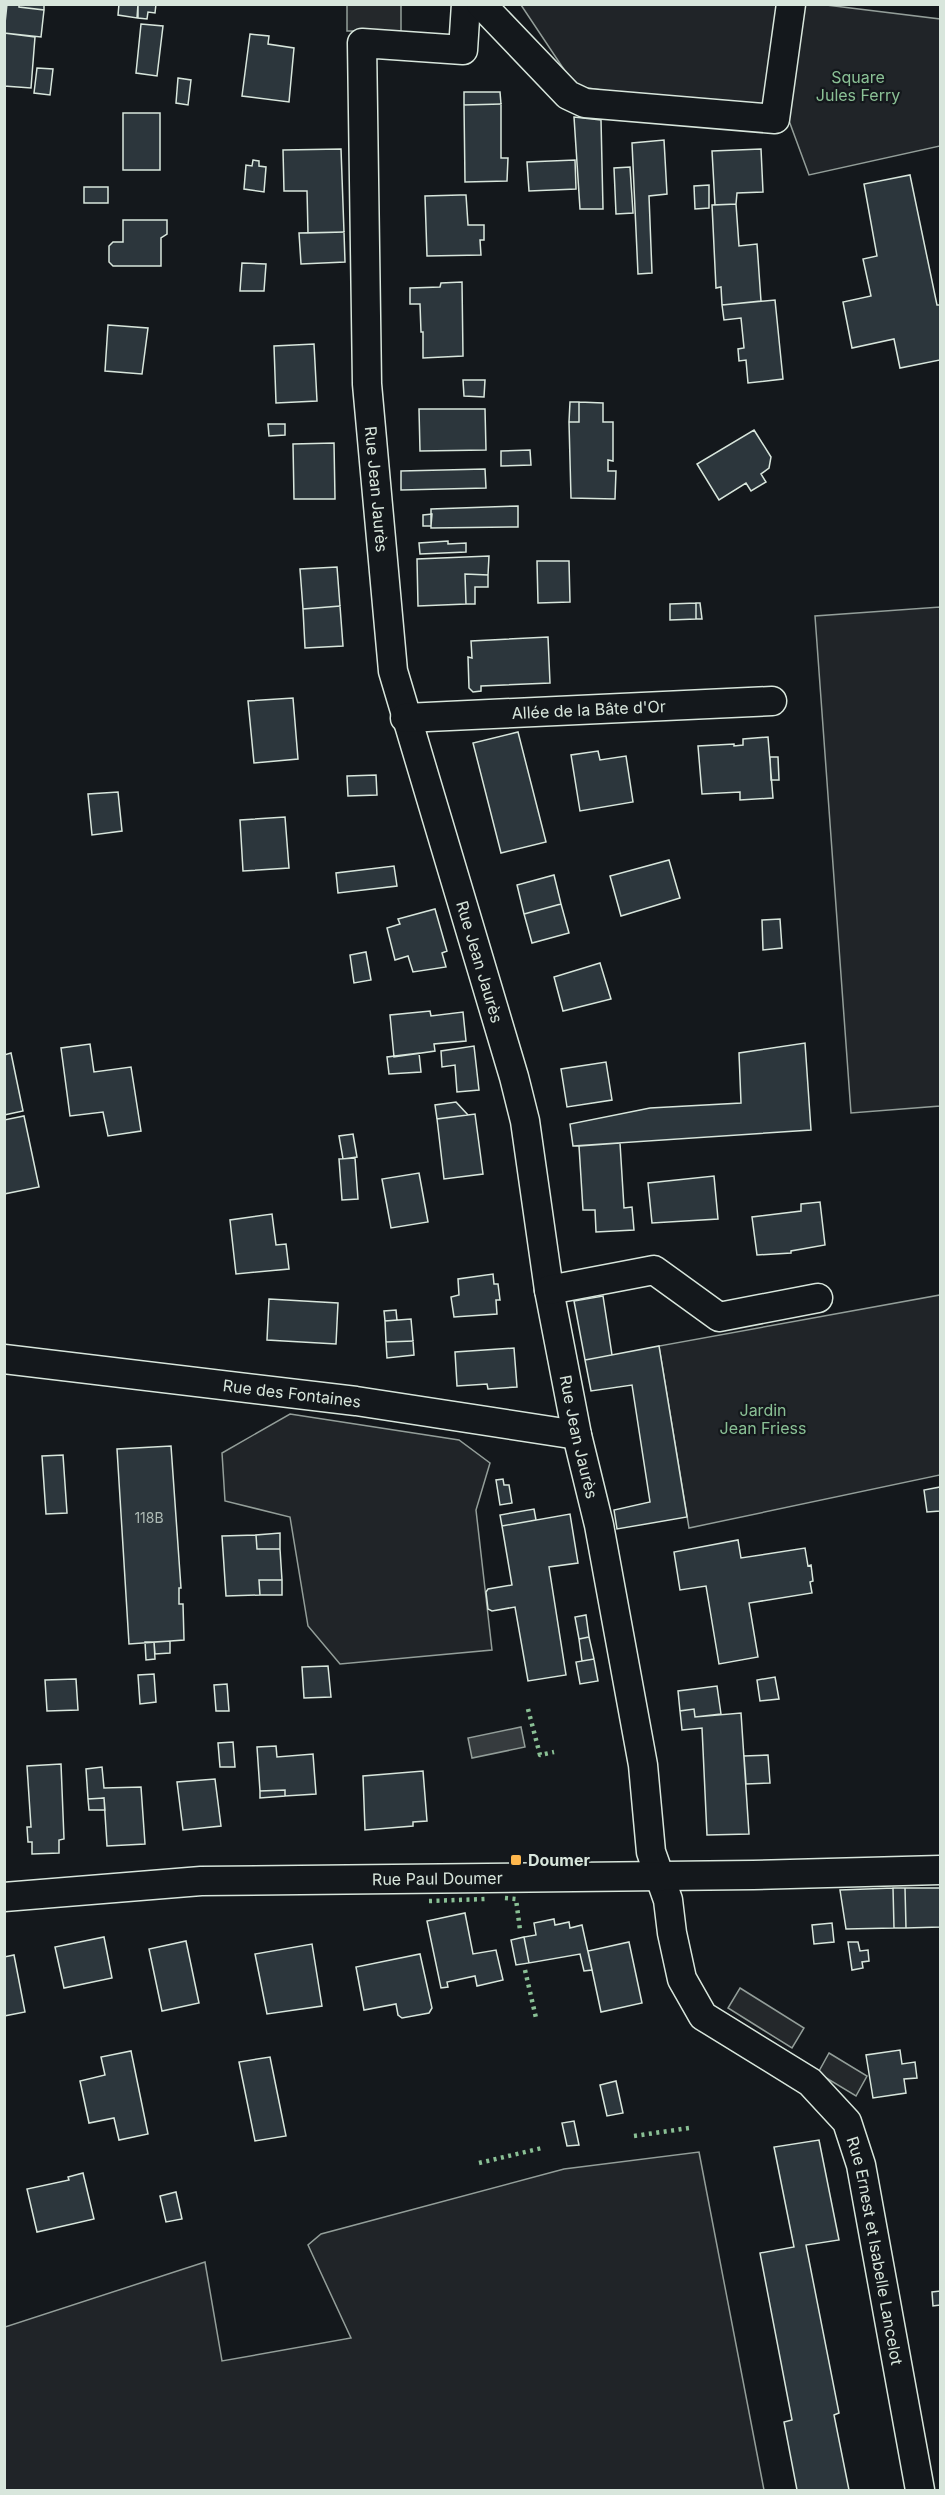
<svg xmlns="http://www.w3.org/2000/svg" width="945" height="2495" font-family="Inter,sans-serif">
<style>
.green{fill:#202428;stroke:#939e99;stroke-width:1.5}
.parking{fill:#24282b;stroke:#939e99;stroke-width:1.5}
.water{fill:#363b3e;stroke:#939e99;stroke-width:1.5}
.building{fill:#2c363c;stroke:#d8e6dc;stroke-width:1.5}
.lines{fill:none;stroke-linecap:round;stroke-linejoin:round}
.minor-casing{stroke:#d8e6dc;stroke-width:31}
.minor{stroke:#14181c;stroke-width:28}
.hedge{stroke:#8ac095;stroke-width:4.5;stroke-dasharray:3 4.5;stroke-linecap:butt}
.poi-dot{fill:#ffb74d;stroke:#14181c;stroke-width:2}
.labels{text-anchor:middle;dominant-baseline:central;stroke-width:4.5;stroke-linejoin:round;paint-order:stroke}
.number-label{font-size:14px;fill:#adbab4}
.park-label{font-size:16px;fill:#8ac095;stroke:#14181c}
.street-label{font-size:16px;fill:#d8e6dc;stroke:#14181c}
.poi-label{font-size:16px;font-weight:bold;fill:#d8e6dc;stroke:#14181c;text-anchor:start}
</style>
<rect width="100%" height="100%" fill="#14181c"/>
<path class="green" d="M818,4L940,19V146L809,175L788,118L575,86L521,5Z
M940,607V1106L851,1113L815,616Z
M940,1295V1475L689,1528L659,1346Z
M290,1414L459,1440L490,1463L476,1510L492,1650L340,1664L308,1626L290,1517L225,1501L222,1453Z
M699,2152L764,2490H5V2327L205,2262L222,2361L351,2338L308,2245L321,2234L564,2169Z"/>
<path class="parking" d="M347,5H401V31H347Z
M740,1988L804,2028L792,2048L728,2008Z
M829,2053L867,2076L856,2096L818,2073Z"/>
<path class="water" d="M521,1727L525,1747L472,1758L468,1738Z"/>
<path class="building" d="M7,4H19V7L44,10L41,37L4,33Z
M19,4H44V10L19,7Z
M119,4H138L137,18L118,15Z
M138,4H156L155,13L148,12L147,19L138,18Z
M141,24L163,26L157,76L136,73Z
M4,33L35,37L31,88L4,86Z
M250,34L269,36L268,44L294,48L289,102L242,96Z
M37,68L53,69L50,95L34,93Z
M178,78L191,80L188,105L176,103Z
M464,92H500L501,104L464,105Z
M501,104V158H508L507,181L465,182L464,105Z
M123,113H160V170H123Z
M574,117L601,120L603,209H580Z
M664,140L667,194L649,196L652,273L638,274L632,143Z
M341,149L344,232L308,233L307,191H284L283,150Z
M761,149L763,192L737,193L736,204L715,205L712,151Z
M253,160L259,161V166L266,167L264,192L244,189L246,165L252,166Z
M575,160L576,189L529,191L527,162Z
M630,167L633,213L616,214L614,168Z
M910,175L937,305H940V360L900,368L894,339L852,348L843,302L871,296L863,259L877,256L864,184Z
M709,185V208L695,209L694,186Z
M84,187H108V203H84Z
M460,195H466L468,225H484V240H480L481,255L427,256L425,196Z
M736,204L739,246L757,244L761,301L722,305L721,287L716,288L712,205Z
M123,220H167V234L161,238V266H113L109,262V246L113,242H123Z
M344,232L345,262L301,264L299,233Z
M242,263L266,264L264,291H240Z
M462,282L463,356L423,358V332H421L420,304H410V288L440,287L441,283Z
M775,300L783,379L748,383L746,360L739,361L738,349L744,348L741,318L724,320L722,305Z
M108,325L148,328L142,374L105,371Z
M314,344L317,401L276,403L274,346Z
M463,380H485L484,397L464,396Z
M570,402H579V422H569Z
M579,402L603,403V422H613V461L608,460V471H616L615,499L571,498L569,422H579Z
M419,409H485L486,450L420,451Z
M268,424H285V435L269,436Z
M754,430L771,457L769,468L761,474L766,482L751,491L746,483L719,500L697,464Z
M334,443L335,499H294L293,444Z
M530,450L531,465L501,466V451Z
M485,469L486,488L401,490V471Z
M518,506V527L431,528V509Z
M432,514L431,526H423V515Z
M448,541V544L466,543V552L420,554L419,543Z
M489,556L488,575L465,574L466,604L418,606L417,559Z
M537,561H569L570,602L538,603Z
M337,567L340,606L303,609L300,569Z
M465,574L488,575V587H475V604H466Z
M696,603V619L670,620V604Z
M696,603H700L702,619H696Z
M340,606L343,646L305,648L303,609Z
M548,637L550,683L481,686V691L473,692L469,688L468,657L472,658L471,641Z
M293,698L298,759L254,763L248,701Z
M518,732L546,842L501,853L473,743Z
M768,737L773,798L740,800V792L702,794L698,746L734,744V746L743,745V739Z
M598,751L600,760L626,756L633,802L580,811L571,755Z
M770,757H778L779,780H771Z
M376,775L377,795L348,796L347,776Z
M118,792L122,831L92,835L88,794Z
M285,817L289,868L243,871L240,820Z
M669,860L680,898L621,916L610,876Z
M394,866L397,886L338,893L336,873Z
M554,875L561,904L524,914L517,885Z
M561,904L569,933L532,943L524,914Z
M435,909L447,951L442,953L446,967L413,972L408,956L395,960L387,928L400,924L398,919Z
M780,919L782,948L763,950L762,920Z
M366,952L371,980L354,983L350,955Z
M600,963L611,999L563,1011L554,977Z
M430,1011L431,1016L463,1012L466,1041L434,1044L435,1051L394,1057L390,1015Z
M805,1043L811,1130L573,1146L570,1124L650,1108L741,1103L739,1053Z
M90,1044L94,1072L131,1067L141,1131L108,1136L103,1112L70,1116L61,1048Z
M474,1046L479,1090L457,1092L455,1065L442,1067L441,1051Z
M11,1053L23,1111L4,1115V1055Z
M419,1053L421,1072L389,1074L387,1057Z
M606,1062L612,1100L567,1107L561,1069Z
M456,1102L468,1115L437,1119L435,1105Z
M475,1114L483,1174L444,1179L437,1119Z
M24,1116L39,1187L4,1194V1120Z
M353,1134L357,1157L343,1159L339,1136Z
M620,1143L624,1208L632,1207L634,1230L596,1232L595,1210H583L579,1146Z
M355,1158L358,1199L342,1200L339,1159Z
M419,1173L428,1222L391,1228L382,1179Z
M714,1176L718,1219L652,1223L648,1183Z
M820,1202L825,1245L791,1251V1253L757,1255L752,1217L801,1211V1204Z
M272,1214L276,1245L286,1244L289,1269L236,1274L230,1220Z
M493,1274L494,1284H498L500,1300H496L497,1314L454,1317L451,1297L459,1295L458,1279Z
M603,1296L612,1355L585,1360L574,1301Z
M269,1299L338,1303L336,1344L267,1340Z
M396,1310L397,1320L385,1321L384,1311Z
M411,1319L413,1341L386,1342L385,1321Z
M413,1341L414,1355L387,1358L386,1342Z
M659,1346L687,1517L617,1529L614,1510L650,1502L632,1385L591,1391L585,1360Z
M514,1348L517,1387L488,1389L487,1384L457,1386L455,1352Z
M171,1446L181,1588H179V1604H183L184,1640L129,1644L117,1449Z
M63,1455L67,1513L46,1514L42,1456Z
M503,1479L504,1485H509L512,1503L500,1505L496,1480Z
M940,1487V1511L927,1512L924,1490Z
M534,1509L536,1520L502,1526L500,1515Z
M570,1514L578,1563L549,1567L566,1675L528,1681L515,1607L492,1611L488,1609L486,1592L488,1589L512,1585L502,1526Z
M280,1533V1549H257L256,1535Z
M256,1535L257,1549H280L282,1580H259L260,1595L226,1596L222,1536Z
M738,1540L741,1558L805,1548L808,1566L811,1565L813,1581L810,1582L812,1593L749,1603L758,1657L719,1664L706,1586L680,1590L674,1552Z
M259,1580H282V1595H260Z
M586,1615L589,1637L579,1639L575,1617Z
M589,1637L594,1659L582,1661L579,1639Z
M170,1641V1653L155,1654L154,1642Z
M145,1642H154L155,1659L146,1660Z
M594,1659L598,1681L580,1684L576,1662Z
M328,1666L331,1697L304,1698L302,1667Z
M154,1674L156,1702L140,1704L138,1675Z
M775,1677L779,1699L760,1701L757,1680Z
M76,1679L78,1710L47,1711L45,1680Z
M227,1684L229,1711H216L214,1685Z
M717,1686L721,1714L695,1717L694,1709L680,1711L678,1691Z
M694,1709L695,1717L741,1713L749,1834L707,1835L702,1728L682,1730L680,1711Z
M233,1742L235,1767H220L218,1743Z
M276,1746L277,1757L313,1754L316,1794L285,1796V1790L260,1791L257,1747Z
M768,1755L770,1783L746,1784L744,1756Z
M61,1764L64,1839L59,1840V1853L32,1854V1842H28L27,1827H31L27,1766Z
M102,1767L104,1788L141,1787L145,1844L107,1846L104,1798L88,1799L86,1769Z
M423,1771L427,1821L413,1822V1826L365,1830L363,1776Z
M215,1779L221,1826L183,1830L177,1782Z
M285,1790V1796L260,1798V1791Z
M104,1798L105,1810H89L88,1799Z
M893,1888H905L906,1928H894Z
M893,1888L894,1928L846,1929L840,1890Z
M905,1888H940V1927L906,1928Z
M465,1913L473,1954L496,1950L503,1980L477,1986L475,1976L447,1982L448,1987L441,1988L427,1921Z
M554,1919L555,1925L569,1922L570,1928L582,1925L592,1970L584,1971L580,1954L529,1963L524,1937L536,1935L534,1923Z
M832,1923L834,1942L814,1944L812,1925Z
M104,1937L112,1978L64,1988L55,1947Z
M524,1937L529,1963L516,1965L511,1940Z
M186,1941L199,2003L162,2011L149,1949Z
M629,1942L642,2003L601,2012L588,1951Z
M848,1942H858L860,1951L868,1950L869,1961L862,1962L863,1968L852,1970Z
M312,1944L322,2006L267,2014L255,1954Z
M420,1954L432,2008L429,2013L402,2018L398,2015L396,2004L364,2010L356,1967Z
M14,1955L25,2012L4,2016V1957Z
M900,2050L902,2064L915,2062L917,2078L904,2079L906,2093L873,2098L866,2055Z
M131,2051L148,2134L119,2140L114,2118L89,2123L80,2081L105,2075L101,2057Z
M270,2057L286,2136L255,2141L239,2062Z
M616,2081L623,2113L607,2116L600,2085Z
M574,2121L579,2145L567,2146L562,2123Z
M819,2140L839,2240L806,2245L839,2413L834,2415L849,2490H797L784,2422L792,2420L760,2253L794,2247L774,2147Z
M83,2173L94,2219L37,2232L27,2189L69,2180L68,2177Z
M176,2192L182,2219L166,2222L160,2196Z
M940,2291V2305L933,2306L932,2292Z"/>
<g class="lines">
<g class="minor-casing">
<g id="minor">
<path id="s1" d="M466,4L463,50L362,43L367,384L393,671L514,1077L525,1121L549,1290L577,1435L599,1525L643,1765L651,1852L668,1900L672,1933L682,1979L703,2016L810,2082L847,2122L861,2165L920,2490"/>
<path d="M481,4L568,95L585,103L775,119L791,4"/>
<path id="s2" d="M405,718L772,701"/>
<path d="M549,1290L654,1270L719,1317L818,1298"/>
<path id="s3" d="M4,1359L356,1401L577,1435"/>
<path id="s4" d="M4,1897L201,1881L753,1875L940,1870"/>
</g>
</g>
<use href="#minor" class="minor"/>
<path class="hedge" d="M528,1709L540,1755L554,1752
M505,1898L516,1899L520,1930
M429,1901L485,1899
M525,1970L536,2018
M634,2136L689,2128
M479,2163L542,2148"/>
</g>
<rect class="poi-dot" x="510" y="1854" width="12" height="12" rx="3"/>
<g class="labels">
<g class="number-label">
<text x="149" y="1517">118B</text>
</g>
<g class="park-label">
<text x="858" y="77">Square<tspan x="858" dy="18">Jules Ferry</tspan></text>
<text x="763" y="1410">Jardin<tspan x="763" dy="18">Jean Friess</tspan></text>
</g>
<g class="street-label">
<text stroke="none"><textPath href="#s1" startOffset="594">Rue Jean Jaurès</textPath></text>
<text stroke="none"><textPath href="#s2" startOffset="184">Allée de la Bâte d'Or</textPath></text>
<text stroke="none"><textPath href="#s1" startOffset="1080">Rue Jean Jaurès</textPath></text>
<text stroke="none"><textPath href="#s3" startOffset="290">Rue des Fontaines</textPath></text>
<text stroke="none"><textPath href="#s1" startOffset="1566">Rue Jean Jaurès</textPath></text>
<text stroke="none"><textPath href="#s4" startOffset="434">Rue Paul Doumer</textPath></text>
<text stroke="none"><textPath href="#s1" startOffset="2474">Rue Ernest et Isabelle Lancelot</textPath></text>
</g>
<g class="poi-label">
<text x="528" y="1860">Doumer</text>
</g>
</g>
<rect width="945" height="2495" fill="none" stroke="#d8e6dc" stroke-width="12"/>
</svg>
